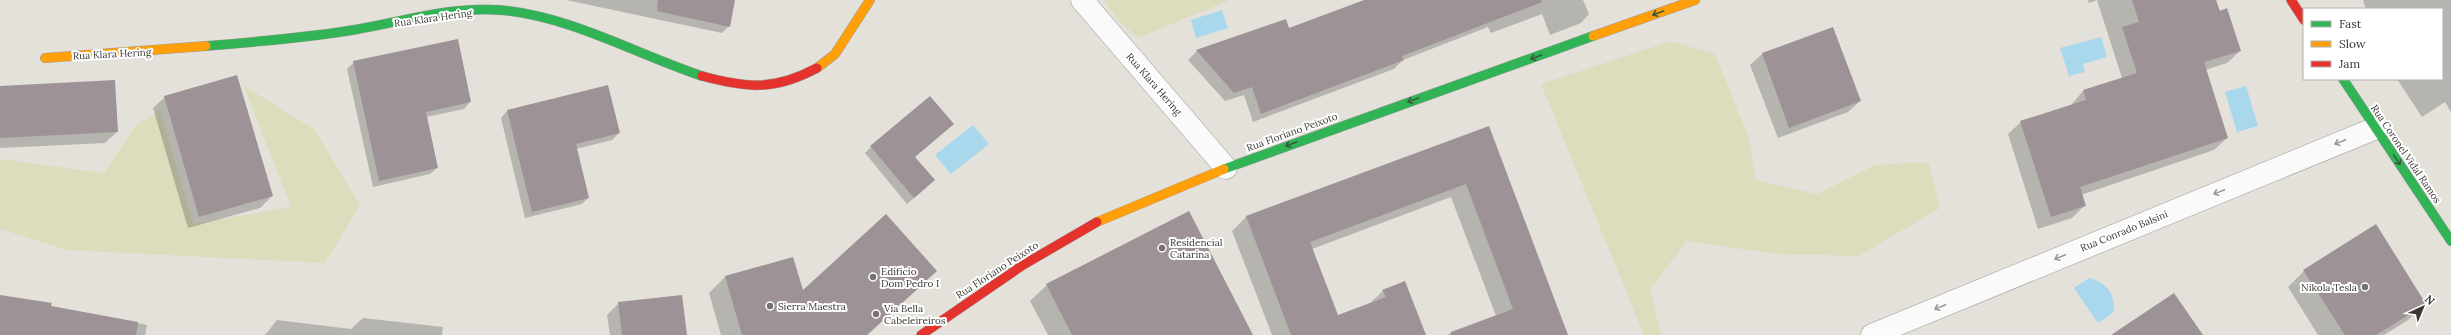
<svg xmlns="http://www.w3.org/2000/svg" width="2451" height="335" font-family="Lora,serif">
<style>
.green{fill:#dcddbc}
.water{fill:#a9d7ec}
.shadow{fill:#0003}
.building{fill:#9d9295}
.lines{fill:none;stroke-linecap:round;stroke-linejoin:round}
.street-casing{stroke:#9e9b97;stroke-width:23}
.fast-casing{stroke:#9e9b97;stroke-width:10}
.slow-casing{stroke:#9e9b97;stroke-width:10}
.jam-casing{stroke:#9e9b97;stroke-width:10}
.street{stroke:#fbfafa;stroke-width:22}
.fast{stroke:#30b455;stroke-width:9}
.slow{stroke:#ff9f0a;stroke-width:9}
.jam{stroke:#e5322d;stroke-width:9}
.oneway{stroke:#375d3d}
.oneway2{stroke:#9a9996}
.poi-dot{fill:#76736e;stroke:#fff;stroke-width:1.5}
.labels{text-anchor:middle;dominant-baseline:central;stroke-width:4;stroke-linejoin:round;paint-order:stroke}
.street-label{font-size:10px;fill:#3a3833;stroke:#fff}
.poi-label{font-size:10px;fill:#3a3833;stroke:#fff;text-anchor:start}
</style>
<rect width="100%" height="100%" fill="#e4e1db"/>
<path class="green" d="M1104,0H1230L1138,38L1118,20Z
M1671,41L1715,54L1750,142L1755,180L1817,194L1875,165L1929,162L1940,208L1859,256L1777,254L1687,241L1650,289L1661,335H1644L1541,84Z
M244,86L314,129L360,205L325,263L66,250L0,229V159L104,173L136,125L160,110L193,224L291,207Z"/>
<path class="water" d="M1222,10L1228,28L1196,38L1191,20Z
M2101,37L2107,57L2083,64L2085,72L2069,76L2060,48Z
M2246,86L2258,126L2237,132L2225,92Z
M973,125L989,144L951,174L935,155Z
M2089,278C2106,282 2117,295 2113,313L2098,323L2074,288Z"/>
<path class="shadow" d="M566,0H734L729,26L722,33Z
M1367,0H1583L1589,14L1581,23L1550,35L1542,14L1491,33L1488,27L1403,60L1394,69L1253,122L1244,95L1225,101L1188,60L1197,51L1285,20L1289,29Z
M2088,0H2215L2219,12L2240,51L2227,63L2205,70L2227,138L2214,150L2081,195L2084,206L2072,218L2038,229L2008,134L2021,122L2071,105L2083,91L2122,78L2097,0L2089,3Z
M2363,0H2451V112L2445,102L2422,117L2397,79H2442V9H2366Z
M1833,28L1860,101L1848,112L1778,138L1750,65L1762,54Z
M354,62L470,102L464,109L426,117L437,168L430,174L373,187L347,69Z
M0,87L117,132L105,143L0,148Z
M165,97L272,196L260,208L188,228L153,108Z
M507,111L619,133L612,140L576,149L588,198L582,204L525,218L501,118Z
M1489,127L1567,335H1446L1496,316L1451,197L1312,249L1337,316L1369,304L1383,291L1425,335H1272L1232,231L1246,217Z
M871,147L914,157L927,187L907,204L865,153Z
M792,258L802,292L922,285L867,335H721L709,293L725,277Z
M2304,271L2425,304L2408,320L2384,335H2318L2288,287Z
M1047,285L1251,335H1048L1030,301Z
M0,296L147,325L145,335H0Z
M619,303L686,335H610L607,315Z
M363,318L443,327L442,335H265L277,320L351,329Z"/>
<path class="building" d="M658,0H735L730,27L657,11Z
M1364,0H1541L1542,2L1402,56L1404,60L1261,114L1252,87L1234,93L1196,50L1286,19L1289,28Z
M2132,0H2216L2220,11L2227,8L2241,51L2204,62L2228,138L2080,187L2086,206L2051,217L2020,121L2086,100L2083,90L2137,73L2122,27L2139,22Z
M1833,27L1861,101L1789,128L1762,53Z
M458,39L471,102L426,112L438,168L379,181L353,61Z
M237,75L273,196L199,217L164,96Z
M115,80L118,132L0,138V86Z
M608,85L620,133L576,144L589,198L532,212L507,110Z
M930,96L954,124L915,157L935,180L914,198L870,146Z
M1489,126L1568,335H1451V332L1513,309L1466,184L1310,242L1338,315L1386,297L1382,290L1405,281L1426,335H1291L1246,216Z
M1189,211L1253,335H1072L1046,284Z
M886,214L937,271L867,335H742L725,276L793,257L803,290Z
M2376,224L2426,304L2376,335H2345L2303,270Z
M2174,293L2203,335H2111Z
M0,295L52,303L51,306L138,322L136,335H0Z
M682,295L687,335H622L618,302Z"/>
<g class="lines">
<g class="street-casing">
<path id="street" d="M1082,0L1226,168
M1872,335L2376,128"/>
</g>
<g class="fast-casing">
<path id="fast" d="M206,46C255,42 305,38 353,30C401,22 451,6 500,10C570,16 636,54 702,76
M2343,79L2451,241
M1224,169L1593,36"/>
</g>
<g class="slow-casing">
<path id="slow" d="M1593,36L1695,0
M45,58L206,46
M817,68L835,54L870,0
M1097,222L1224,169"/>
</g>
<g class="jam-casing">
<path id="jam" d="M2291,0L2304,20
M702,76C747,88 774,91 817,68
M921,335L1023,265L1097,222"/>
</g>
<use href="#street" class="street"/>
<use href="#fast" class="fast"/>
<use href="#slow" class="slow"/>
<use href="#jam" class="jam"/>
</g>
<defs><path id="oneway-shaft" d="M-6 0H5M1.5-3L5.5 0L1.5 3" fill="none" stroke-width="1.6" stroke-linecap="round" stroke-linejoin="round"/></defs>
<g class="oneway">
<use href="#oneway-shaft" transform="translate(1658 13) rotate(160)"/>
<use href="#oneway-shaft" transform="translate(1536 57) rotate(160)"/>
<use href="#oneway-shaft" transform="translate(1413 100) rotate(160)"/>
<use href="#oneway-shaft" transform="translate(1291 144) rotate(160)"/>
<use href="#oneway-shaft" transform="translate(2397 160) rotate(56)"/>
</g>
<g class="oneway2">
<use href="#oneway-shaft" transform="translate(2340 142) rotate(158)"/>
<use href="#oneway-shaft" transform="translate(2219 192) rotate(158)"/>
<use href="#oneway-shaft" transform="translate(2060 257) rotate(158)"/>
<use href="#oneway-shaft" transform="translate(1940 307) rotate(158)"/>
</g>
<g class="poi-dot">
<circle cx="1162" cy="248" r="4"/>
<circle cx="873" cy="277" r="4"/>
<circle cx="2365" cy="287" r="4"/>
<circle cx="770" cy="306" r="4"/>
<circle cx="876" cy="314" r="4"/>
</g>
<g class="labels">
<g class="street-label">
<text transform="translate(433 18) rotate(-8)">Rua Klara Hering</text>
<text transform="translate(112 54) rotate(-3)">Rua Klara Hering</text>
<text transform="translate(1154 84) rotate(49)">Rua Klara Hering</text>
<text transform="translate(1292 132) rotate(-20)">Rua Floriano Peixoto</text>
<text transform="translate(2406 154) rotate(56)">Rua Coronel Vidal Ramos</text>
<text transform="translate(2124 231) rotate(-22)">Rua Conrado Balsini</text>
<text transform="translate(997 270) rotate(-33)">Rua Floriano Peixoto</text>
</g>
<g class="poi-label">
<text x="1170" y="242">Residencial<tspan x="1170" dy="12">Catarina</tspan></text>
<text x="881" y="271">Edifício<tspan x="881" dy="12">Dom Pedro I</tspan></text>
<text x="2357" y="287" text-anchor="end">Nikola Tesla</text>
<text x="778" y="306">Sierra Maestra</text>
<text x="884" y="308">Via Bella<tspan x="884" dy="12">Cabeleireiros</tspan></text>
</g>
</g>
<rect x="2303" y="8" width="140" height="72" fill="#ffffff" stroke="#b0afad"/>
<rect x="2311" y="21" width="20" height="6" fill="#30b455" stroke="#b0afad"/>
<text x="2339" y="28" font-size="12" fill="#3a3833">Fast</text>
<rect x="2311" y="41" width="20" height="6" fill="#ff9f0a" stroke="#b0afad"/>
<text x="2339" y="48" font-size="12" fill="#3a3833">Slow</text>
<rect x="2311" y="61" width="20" height="6" fill="#e5322d" stroke="#b0afad"/>
<text x="2339" y="68" font-size="12" fill="#3a3833">Jam</text>
<g transform="translate(2423 307) rotate(44)" stroke="#ffffff" stroke-width="3" paint-order="stroke">
<path d="M0-3L7 15L0 10L-7 15Z" fill="#3a3833"/>
<text y="-6" font-size="11" font-weight="bold" text-anchor="middle" fill="#3a3833">N</text>
</g>
</svg>
